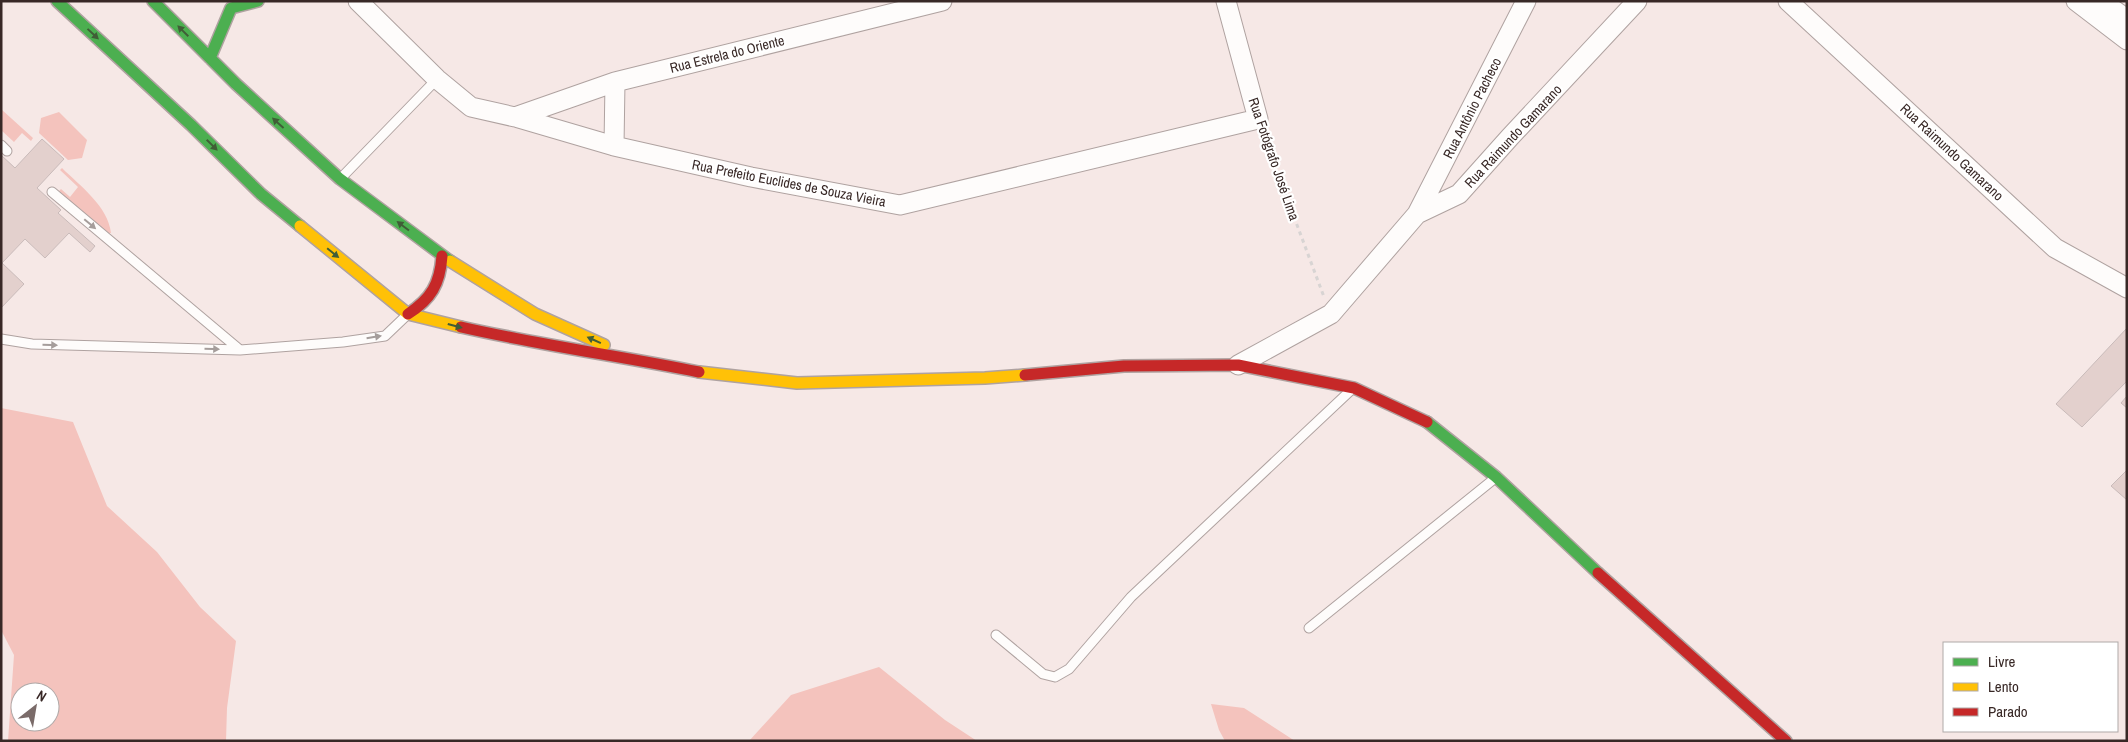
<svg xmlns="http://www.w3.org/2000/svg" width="2128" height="742" font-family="'Archivo Narrow',sans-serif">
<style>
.green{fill:#f4c3bd;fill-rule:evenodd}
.building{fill:#e3d0cd;stroke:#c9bbba}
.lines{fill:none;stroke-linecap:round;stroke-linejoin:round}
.lane-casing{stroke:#afa2a0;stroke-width:11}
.street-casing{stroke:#afa2a0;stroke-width:21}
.fast-casing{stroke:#afa2a0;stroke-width:14}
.slow-casing{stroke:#afa2a0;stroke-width:14}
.jam-casing{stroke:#afa2a0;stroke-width:14}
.path{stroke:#d8d4d3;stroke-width:3;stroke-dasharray:4 4;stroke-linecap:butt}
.lane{stroke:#fefcfb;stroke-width:9}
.street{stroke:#fefcfb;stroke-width:19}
.fast{stroke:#4caf50;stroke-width:11}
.slow{stroke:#ffc107;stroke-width:11}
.jam{stroke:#c62828;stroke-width:11}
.oneway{fill:#405e37}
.oneway2{fill:#a59d9b}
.labels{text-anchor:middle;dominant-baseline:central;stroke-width:4.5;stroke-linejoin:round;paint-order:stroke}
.street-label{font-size:14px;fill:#382826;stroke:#fff}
</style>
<rect width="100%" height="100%" fill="#f6e8e6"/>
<path class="green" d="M1,109L33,138L31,141L22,133L14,142L1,130Z
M59,112L87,140L82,158L68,160L39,133L41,118Z
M62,168C80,186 108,206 111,233H104L59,191L61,189L70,197L78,187L60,170Z
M1,408L73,422L107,506L157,552L200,607L236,641L227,708L226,741H8L14,655L1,630ZM20,692H50V722H20Z
M879,667L945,720L977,741H749L791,695Z
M1211,704L1244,708L1295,741H1225L1219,730Z"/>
<path class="building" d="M42,139L64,159L37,188L61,210L58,213L95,246L90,252L69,233L45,258L25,239L2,263L24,284L1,308V155L15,168Z
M2127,328V381L2082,427L2056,404Z
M2127,396V408L2121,403Z
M2127,470V500L2111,486Z"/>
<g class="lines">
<g class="lane-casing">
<path id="lane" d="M1,145L7,151
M342,177L437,79
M52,192L240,350
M1,339L32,344L240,350L343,342L385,336L407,315
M1309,628L1494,479
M996,635L1043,674L1055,677L1069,669L1131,597L1350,391"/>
</g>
<g class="street-casing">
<path id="street" d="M358,1L437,79L471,107L515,117L614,146L751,177L900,205L1258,119L1226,1
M1788,1L2055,248L2127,288
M2076,1L2127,40
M2101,1L2127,19
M515,117L615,82L942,1
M614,146L615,82
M1417,214L1526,1
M1238,365L1331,314L1417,214L1459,194L1510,137L1637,1"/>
</g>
<g class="fast-casing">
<path id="fast" d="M57,1L191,125L261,194L300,226
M153,1L236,84L340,179L450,261
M210,58L231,8L258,1
M1427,422L1496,477L1598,573"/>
</g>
<g class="slow-casing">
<path id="slow" d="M300,226L408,314L461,327
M450,261L535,314L604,345
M699,372L797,383L985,378L1025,375"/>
</g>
<g class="jam-casing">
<path id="jam" d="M408,314C431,299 440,284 442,256
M461,327C540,345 620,356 699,372
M1025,375L1124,366L1238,365L1354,388L1427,422
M1598,573L1786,741"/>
</g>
<path class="path" d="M1263,134L1324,297"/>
<use href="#lane" class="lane"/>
<use href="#street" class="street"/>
<use href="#fast" class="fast"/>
<use href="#slow" class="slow"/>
<use href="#jam" class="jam"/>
</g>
<defs><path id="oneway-solid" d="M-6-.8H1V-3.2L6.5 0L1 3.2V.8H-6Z" transform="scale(1.25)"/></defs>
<g class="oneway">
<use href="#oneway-solid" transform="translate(183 31) rotate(-135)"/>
<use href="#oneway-solid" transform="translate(93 34) rotate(43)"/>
<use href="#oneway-solid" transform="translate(278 123) rotate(-138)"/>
<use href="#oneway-solid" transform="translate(212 145) rotate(45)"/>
<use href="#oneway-solid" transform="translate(403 226) rotate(-143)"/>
<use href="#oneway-solid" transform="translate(333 253) rotate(39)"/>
<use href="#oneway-solid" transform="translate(455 326) rotate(15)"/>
<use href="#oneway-solid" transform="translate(594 340) rotate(-156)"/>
</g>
<g class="oneway2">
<use href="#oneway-solid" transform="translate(90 224) rotate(40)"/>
<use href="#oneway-solid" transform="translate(374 337) rotate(-9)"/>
<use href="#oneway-solid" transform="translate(50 345) rotate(2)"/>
<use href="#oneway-solid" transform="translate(212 349) rotate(2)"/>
</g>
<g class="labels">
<g class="street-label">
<text transform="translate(727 54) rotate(-14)">Rua Estrela do Oriente</text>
<text transform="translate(1472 108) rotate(-63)">Rua Antônio Pacheco</text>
<text transform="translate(1513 136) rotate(-47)">Rua Raimundo Gamarano</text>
<text transform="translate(1952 152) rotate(43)">Rua Raimundo Gamarano</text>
<text transform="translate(1274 159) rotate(71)">Rua Fotógrafo José Lima</text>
<text transform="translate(789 183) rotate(11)">Rua Prefeito Euclides de Souza Vieira</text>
</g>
</g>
<rect width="2128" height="742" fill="none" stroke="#382826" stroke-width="5"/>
<rect x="1943" y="642" width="175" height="90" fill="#ffffff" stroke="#afa9a8"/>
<rect x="1953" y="658" width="25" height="8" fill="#4caf50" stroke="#afa9a8"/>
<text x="1988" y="667" font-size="15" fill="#382826">Livre</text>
<rect x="1953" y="683" width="25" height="8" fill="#ffc107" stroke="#afa9a8"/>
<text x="1988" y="692" font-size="15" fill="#382826">Lento</text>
<rect x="1953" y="708" width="25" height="8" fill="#c62828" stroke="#afa9a8"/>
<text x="1988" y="717" font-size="15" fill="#382826">Parado</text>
<g transform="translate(35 707) rotate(31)"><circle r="24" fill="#ffffff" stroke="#afa9a8"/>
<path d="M0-4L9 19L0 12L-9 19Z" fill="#7a6b69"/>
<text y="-8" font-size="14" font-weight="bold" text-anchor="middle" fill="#382826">N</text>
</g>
</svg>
